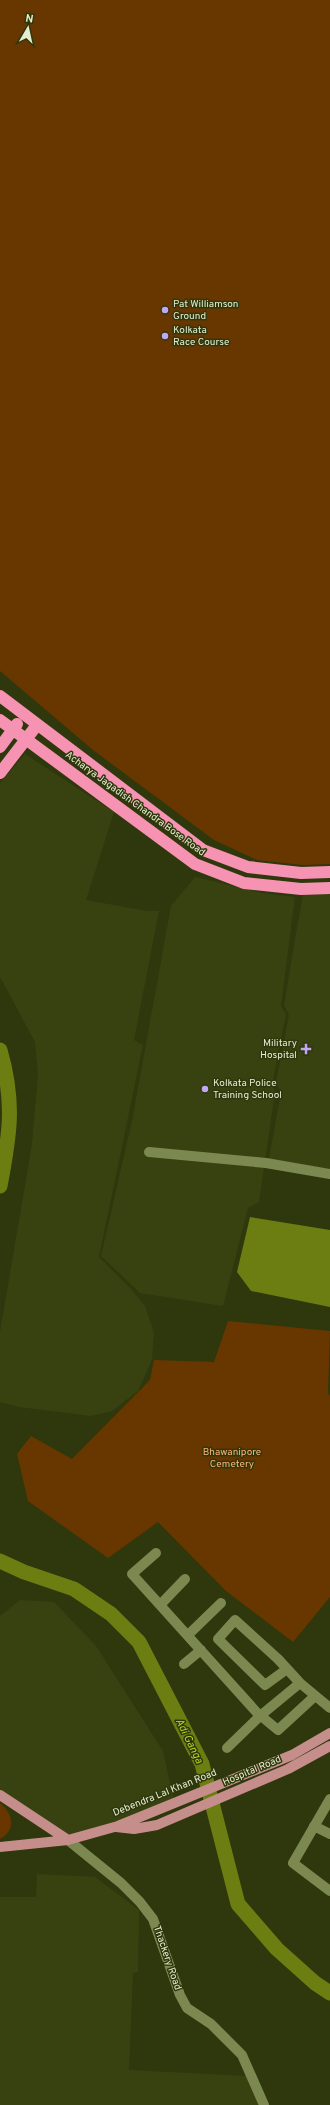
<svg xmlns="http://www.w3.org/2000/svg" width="330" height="2105" font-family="Overpass,sans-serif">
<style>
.built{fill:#384210}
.green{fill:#683700}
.water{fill:#6c7e11}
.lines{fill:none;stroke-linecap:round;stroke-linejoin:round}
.river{stroke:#6c7e11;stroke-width:15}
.minor{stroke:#7b8850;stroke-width:10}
.major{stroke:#c58e8b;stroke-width:10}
.highway{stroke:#f692b2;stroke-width:12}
.poi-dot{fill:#c1a8f3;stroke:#2f370d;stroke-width:1.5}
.labels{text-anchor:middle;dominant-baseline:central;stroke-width:3;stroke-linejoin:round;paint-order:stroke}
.poi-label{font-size:10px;fill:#e4edcf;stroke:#2f370d;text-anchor:start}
.street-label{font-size:10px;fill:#e4edcf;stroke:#2f370d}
.park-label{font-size:10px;fill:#fcb479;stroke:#2f370d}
.water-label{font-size:11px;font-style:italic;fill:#b8d621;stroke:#2f370d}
</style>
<rect width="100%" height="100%" fill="#2f370d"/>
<path class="built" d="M25,754L114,812L86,900L147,911H159L134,1040L143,1045L99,1257L131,1289L145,1306L154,1333L152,1360L138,1391L112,1411L91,1416L19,1407L0,1402V1332L32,1144L38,1074L35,1042L0,977V783Z
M195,877L262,893L295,897L281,1006L286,1014L272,1085L275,1092L259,1202L248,1208L223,1306L140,1293L101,1256L132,1121L171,906Z
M330,891V1170L269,1159L281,1093L276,1082L289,1015L284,1005L303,893Z
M20,1600L54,1602L96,1646L163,1751L175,1806L69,1836L0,1791V1616Z
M37,1874L95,1877L139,1910L138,1972L133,1973L129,2070L248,2076L259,2105H0V1897H36Z"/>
<path class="green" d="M0,0H330V864L303,865L257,860L214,840L93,750L0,671Z
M228,1321L330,1331L328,1393L330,1396V1597L293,1642L226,1591L158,1522L108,1558L28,1501L17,1454L31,1436L72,1459L150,1380L154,1360L214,1362Z
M0,1803C13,1814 17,1829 0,1839Z"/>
<path class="water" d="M250,1217L330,1230V1307L251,1291L237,1272Z"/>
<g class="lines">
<path class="river" d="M0,1050C15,1102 10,1134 0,1186
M0,1561L24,1572L74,1589L111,1614L139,1642L202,1764L238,1904L277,1949L315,1983L330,1993"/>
<path class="minor" d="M149,1152L266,1163L330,1174
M156,1553L132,1574L260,1716
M161,1604L185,1579
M188,1635L221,1603
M184,1664L201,1650
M287,1669L265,1685L218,1639L235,1620L278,1659L300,1683L330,1708
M261,1716L278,1730L315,1696
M227,1748L260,1716L300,1683
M330,1799L293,1863L330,1891
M314,1826L330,1834
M68,1840L121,1883L140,1902L153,1919L180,1995L187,2008L211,2024L242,2055L264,2105"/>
<path class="major" d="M0,1795L68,1840
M116,1827L134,1829L157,1825L288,1769L330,1746
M0,1847L68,1840L118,1826L292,1755L330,1733"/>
<path class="highway" d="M0,696L203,850L248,867L301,873L330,872
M0,720L195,864L244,883L301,889L330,888
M0,747L17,724
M0,773L37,725"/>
</g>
<g class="poi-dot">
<circle cx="165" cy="310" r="4"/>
<circle cx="165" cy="336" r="4"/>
<path d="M304 1043h4v4h4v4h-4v4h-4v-4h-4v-4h4z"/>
<circle cx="205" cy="1089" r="4"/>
</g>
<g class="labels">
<g class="poi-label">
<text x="173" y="304">Pat Williamson<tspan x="173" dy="12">Ground</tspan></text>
<text x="173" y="330">Kolkata<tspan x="173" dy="12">Race Course</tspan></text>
<text x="297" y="1043" text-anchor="end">Military<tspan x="297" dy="12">Hospital</tspan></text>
<text x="213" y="1083">Kolkata Police<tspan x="213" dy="12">Training School</tspan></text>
</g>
<g class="street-label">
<text transform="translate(135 804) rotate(36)">Acharya Jagadish Chandra Bose Road</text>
<text transform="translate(252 1771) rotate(-23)">Hospital Road</text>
<text transform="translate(165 1793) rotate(-22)">Debendra Lal Khan Road</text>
<text transform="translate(167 1958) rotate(71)">Thackery Road</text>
</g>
<g class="park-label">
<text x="232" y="1452">Bhawanipore<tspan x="232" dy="12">Cemetery</tspan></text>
</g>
<g class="water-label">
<text transform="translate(189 1741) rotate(64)">Adi Ganga</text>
</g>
</g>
<g transform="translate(28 28) rotate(9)" stroke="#2f370d" stroke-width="3" paint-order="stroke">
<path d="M0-3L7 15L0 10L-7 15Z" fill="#e4edcf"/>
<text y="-6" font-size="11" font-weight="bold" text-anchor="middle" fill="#e4edcf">N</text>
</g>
</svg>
